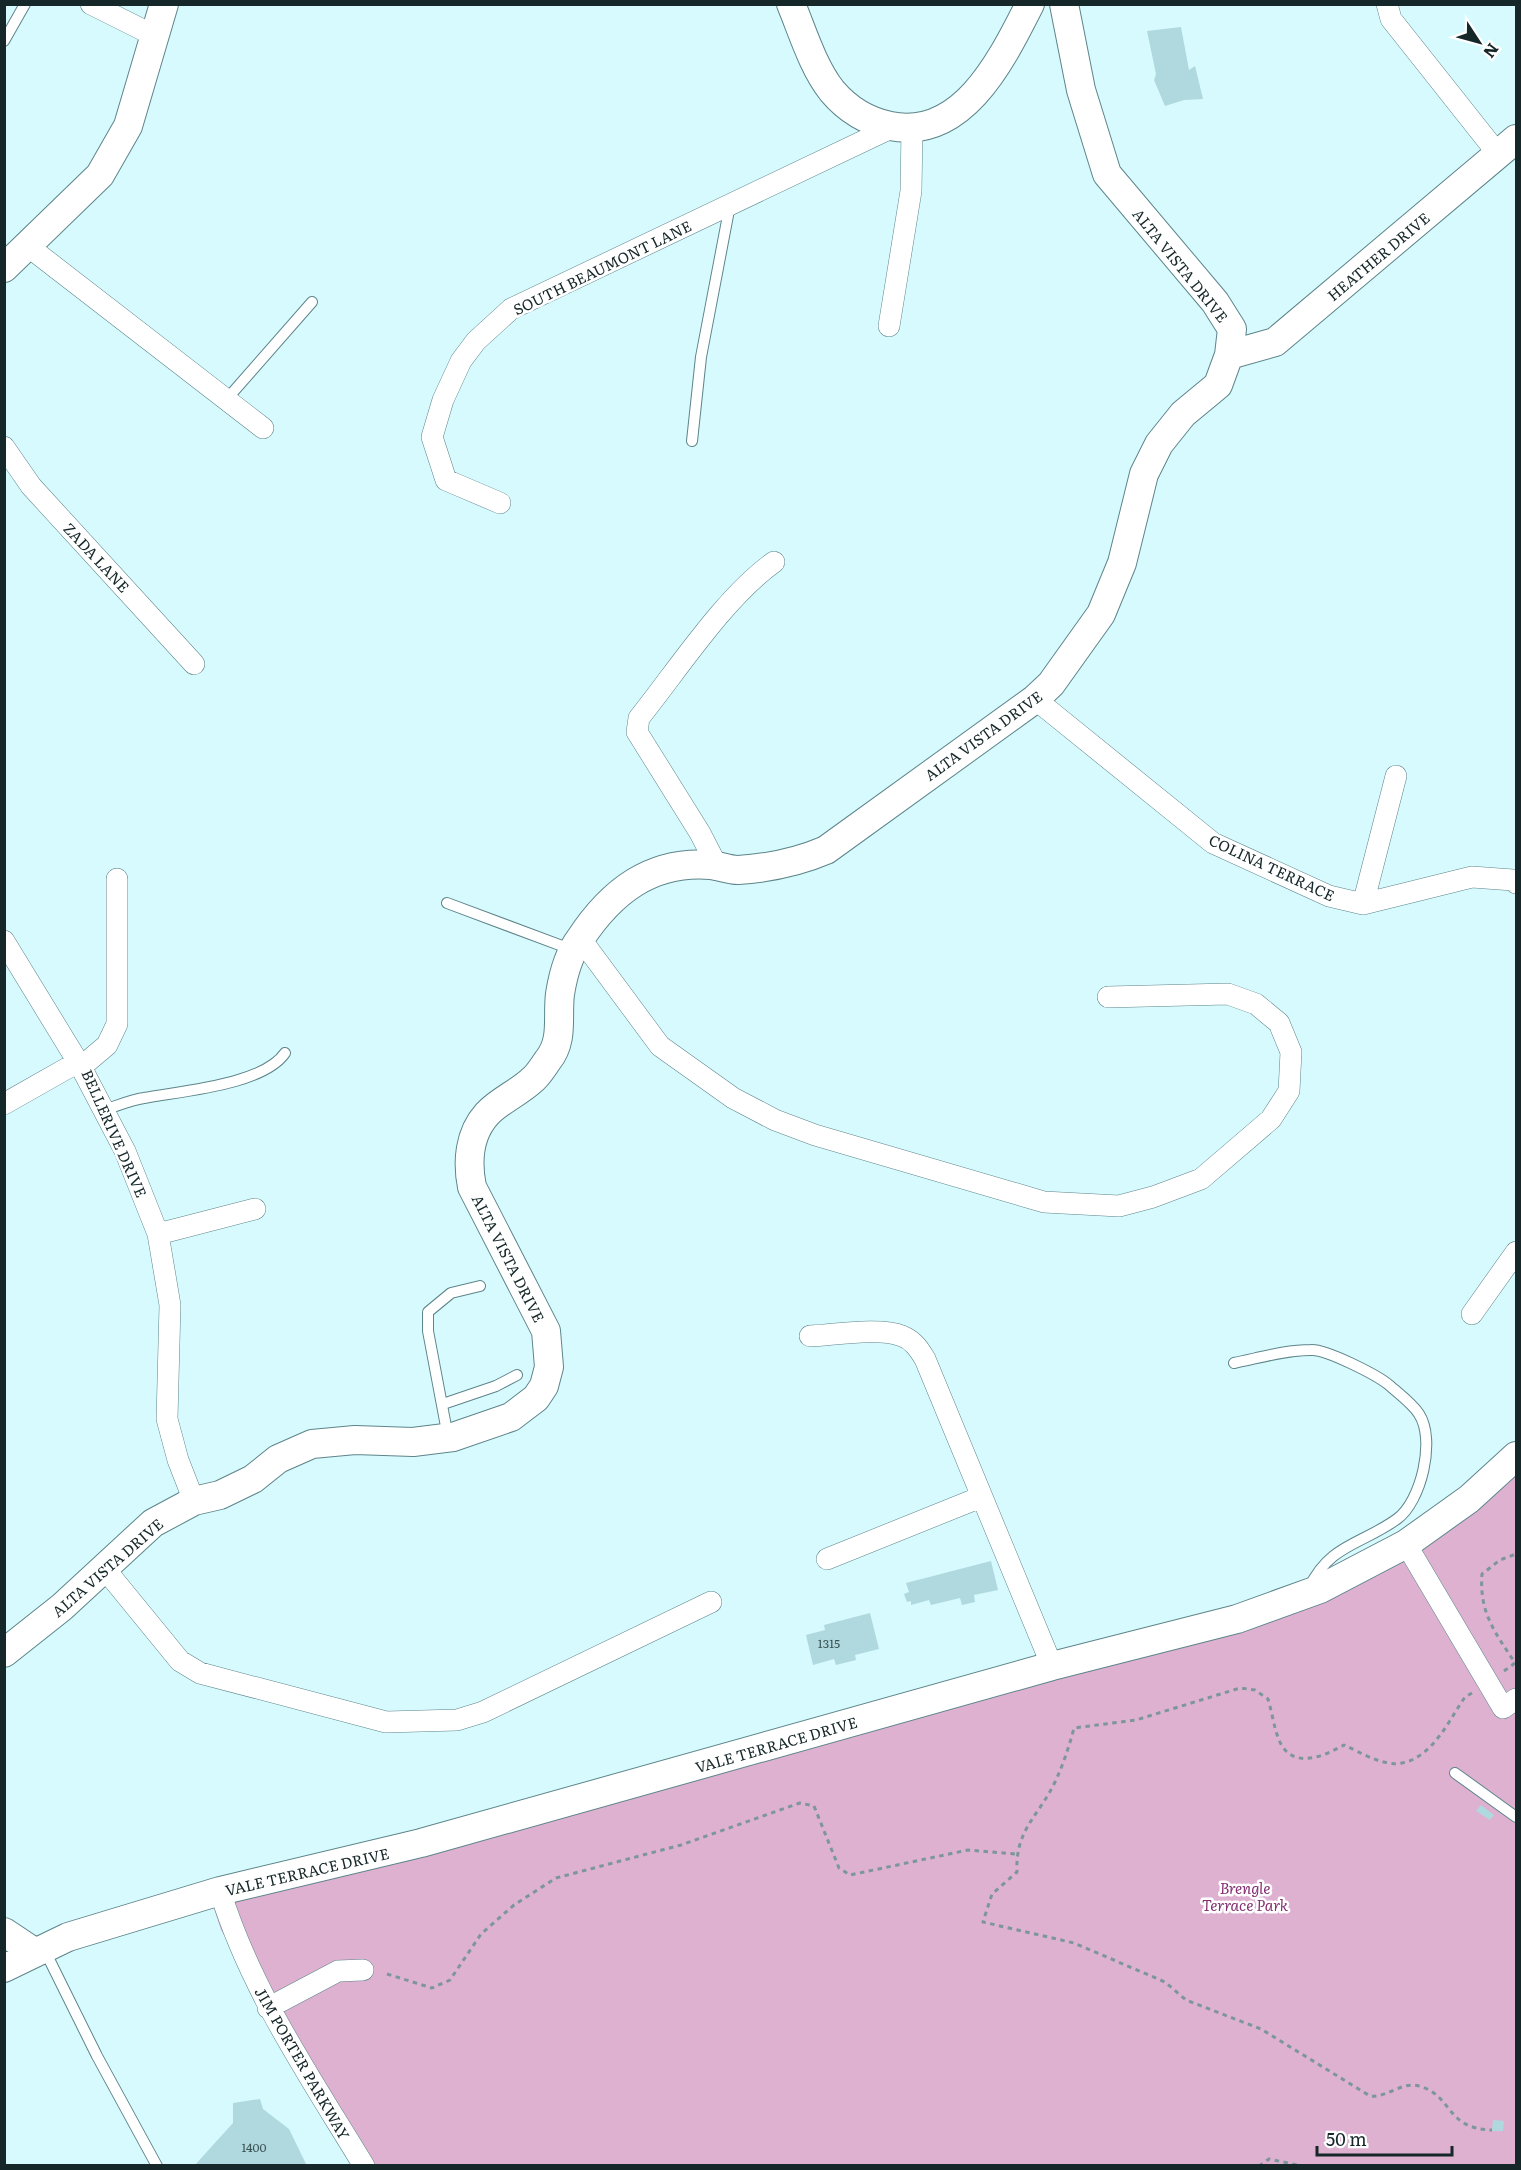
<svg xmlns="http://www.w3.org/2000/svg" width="1521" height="2170" font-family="Literata,serif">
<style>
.green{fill:#deb1d1}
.building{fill:#afd9de}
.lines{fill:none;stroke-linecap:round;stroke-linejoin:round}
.lane-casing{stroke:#5d858a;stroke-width:12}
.street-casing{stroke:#5d858a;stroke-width:22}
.secondary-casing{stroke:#5d858a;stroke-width:30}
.path{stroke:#7c969a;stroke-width:3;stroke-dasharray:4.5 4.5;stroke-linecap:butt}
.lane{stroke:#fff;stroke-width:10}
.street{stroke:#fff;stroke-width:21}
.secondary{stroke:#fff;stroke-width:28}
.labels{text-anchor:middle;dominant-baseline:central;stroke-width:5;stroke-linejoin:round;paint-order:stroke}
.number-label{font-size:12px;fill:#3c5456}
.street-label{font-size:15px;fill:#162729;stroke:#fff}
.park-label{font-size:15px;font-style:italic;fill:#832f70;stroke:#fff}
</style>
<rect width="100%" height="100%" fill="#d7fafe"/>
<path class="green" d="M1516,1455V2165H362L221,1930L210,1897L1307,1595Z"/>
<path class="building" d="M1181,27L1189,70L1195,66L1203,99L1184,100L1165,106L1154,80L1156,74L1147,31Z
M991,1561L998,1590L974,1595L975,1602L962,1605L960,1598L931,1605L929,1600L911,1605V1601L907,1602L904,1594L909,1592L906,1583Z
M870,1613L879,1649L855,1655L856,1660L836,1665L834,1659L813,1665L806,1635L825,1630L824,1625Z
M1481,1805L1494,1815L1490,1820L1476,1811Z
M260,2099L263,2109L289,2129L307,2166H194L233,2123V2103Z
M1493,2120L1504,2121L1503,2131H1492Z"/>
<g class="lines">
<g class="lane-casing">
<path id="lane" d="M4,41L25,4
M226,400L312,302
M692,441L701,357L730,205
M447,903L573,950
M104,1110C117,1106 130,1100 144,1098C181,1091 263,1085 285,1053
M1234,1363C1259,1358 1285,1350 1311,1350C1326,1349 1377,1375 1389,1385C1399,1394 1412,1403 1419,1414C1436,1440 1421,1502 1397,1519C1361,1545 1330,1544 1309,1588
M443,1404L496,1386L517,1375
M448,1437L428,1331V1312L451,1293L480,1286
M1455,1773L1516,1817
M45,1951L97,2056L157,2166"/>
</g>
<g class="street-casing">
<path id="street" d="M91,4L155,36
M1387,4L1391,19L1498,154
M29,247L263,428
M889,326L911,191L912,129
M4,447L31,486L194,664
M500,503L446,480L432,437L443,400L461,361L476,341L511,309L893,127
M1035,699L1213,843L1329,896L1363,904L1472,877L1513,880L1516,883
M717,866L700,833L637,732L639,718C679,668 724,598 774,562
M1363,904L1396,776
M580,938L660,1046L733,1098L775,1120L815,1135L1044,1202L1119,1206L1153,1197L1201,1179L1271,1119L1289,1091L1291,1052L1279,1023L1256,1004L1228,994L1108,997
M4,941L81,1067L125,1151L158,1234L170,1305L167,1419L178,1460L194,1501
M81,1067L107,1045L117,1024V879
M4,1104L78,1062
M158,1234L255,1209
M1472,1314L1516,1252
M810,1336C834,1335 880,1327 902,1336C913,1340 919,1349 925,1359L1052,1666
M1406,1544L1503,1708L1516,1699
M827,1559L981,1497
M104,1568L180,1661L200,1673L386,1722L457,1720L483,1712L711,1602
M220,1891C251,1991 310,2077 364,2166
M268,2008L338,1971L363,1970"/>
</g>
<g class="secondary-casing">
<path id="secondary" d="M791,4C803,33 813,67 832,91C848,110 866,121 890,126C963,141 1002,59 1030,4
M4,268L100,175L128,126L164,4
M1229,355L1275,342L1516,139
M4,1653L62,1607L153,1523L194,1501L220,1495L253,1479L278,1459L312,1444L355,1440L413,1442L453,1437L511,1417L536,1398L544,1386L549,1367L546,1331L472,1187C467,1162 469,1134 487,1114C499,1101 518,1093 531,1081C538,1076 543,1067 548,1060C564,1040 557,1017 560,994C563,975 568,955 580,939C611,892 651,860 711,865C720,866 729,870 738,870C769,868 798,862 826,850L1035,699L1051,684L1101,614L1122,563L1144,474L1159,444L1183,414L1218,385L1229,355L1232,329L1215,302L1107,174L1081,90L1064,4
M4,1932L34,1952
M4,1968L68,1937L220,1891L421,1843L1052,1666L1237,1619L1320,1589L1406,1544L1469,1499L1516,1456"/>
</g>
<path class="path" d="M1504,1671L1515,1663C1495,1632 1479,1613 1482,1574L1500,1560L1516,1554
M1472,1693L1465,1697C1449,1720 1433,1757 1402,1763C1383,1767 1360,1752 1344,1745C1324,1756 1292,1771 1279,1740C1274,1728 1272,1712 1268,1699L1255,1690L1240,1688L1136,1720L1074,1728C1069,1747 1063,1765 1055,1782C1038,1817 1015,1830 1017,1872L992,1894L983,1922L1074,1943L1165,1982L1186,2000L1261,2029L1370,2096C1387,2098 1402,2081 1419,2086C1453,2095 1445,2129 1492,2130
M387,1974L432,1988L450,1980L481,1934L514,1905L556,1878L681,1845L800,1803L814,1806L839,1868L850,1875L968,1850L1016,1854
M1259,2166L1269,2159L1302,2166"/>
<use href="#lane" class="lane"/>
<use href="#street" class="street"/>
<use href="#secondary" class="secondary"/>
</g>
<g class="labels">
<g class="number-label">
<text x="829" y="1643">1315</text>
<text x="254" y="2147">1400</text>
</g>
<g class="street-label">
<text transform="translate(1378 256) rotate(-40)">HEATHER DRIVE</text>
<text transform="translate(1181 265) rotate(51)">ALTA VISTA DRIVE</text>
<text transform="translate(602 267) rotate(-26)">SOUTH BEAUMONT LANE</text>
<text transform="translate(97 557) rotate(47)">ZADA LANE</text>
<text transform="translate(983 735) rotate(-36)">ALTA VISTA DRIVE</text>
<text transform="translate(1272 867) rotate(25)">COLINA TERRACE</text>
<text transform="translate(115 1133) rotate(66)">BELLERIVE DRIVE</text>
<text transform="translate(509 1258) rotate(63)">ALTA VISTA DRIVE</text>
<text transform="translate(107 1567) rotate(-41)">ALTA VISTA DRIVE</text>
<text transform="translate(776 1744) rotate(-16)">VALE TERRACE DRIVE</text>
<text transform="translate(307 1871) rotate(-13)">VALE TERRACE DRIVE</text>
<text transform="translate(303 2063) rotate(60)">JIM PORTER PARKWAY</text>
</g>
<g class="park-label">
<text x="1245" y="1887">Brengle<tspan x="1245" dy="17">Terrace Park</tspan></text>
</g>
</g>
<rect width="1521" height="2170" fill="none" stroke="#162729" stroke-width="12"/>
<g transform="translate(1479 42) rotate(126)" stroke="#ffffff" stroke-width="4.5" paint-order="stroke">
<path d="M0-4.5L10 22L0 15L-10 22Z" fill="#162729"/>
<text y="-9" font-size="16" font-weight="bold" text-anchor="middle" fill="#162729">N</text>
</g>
<path d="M1317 2146v9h135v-9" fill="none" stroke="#162729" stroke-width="3"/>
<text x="1326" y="2146" font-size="18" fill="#162729" stroke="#ffffff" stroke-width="4.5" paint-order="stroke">50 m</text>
</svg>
